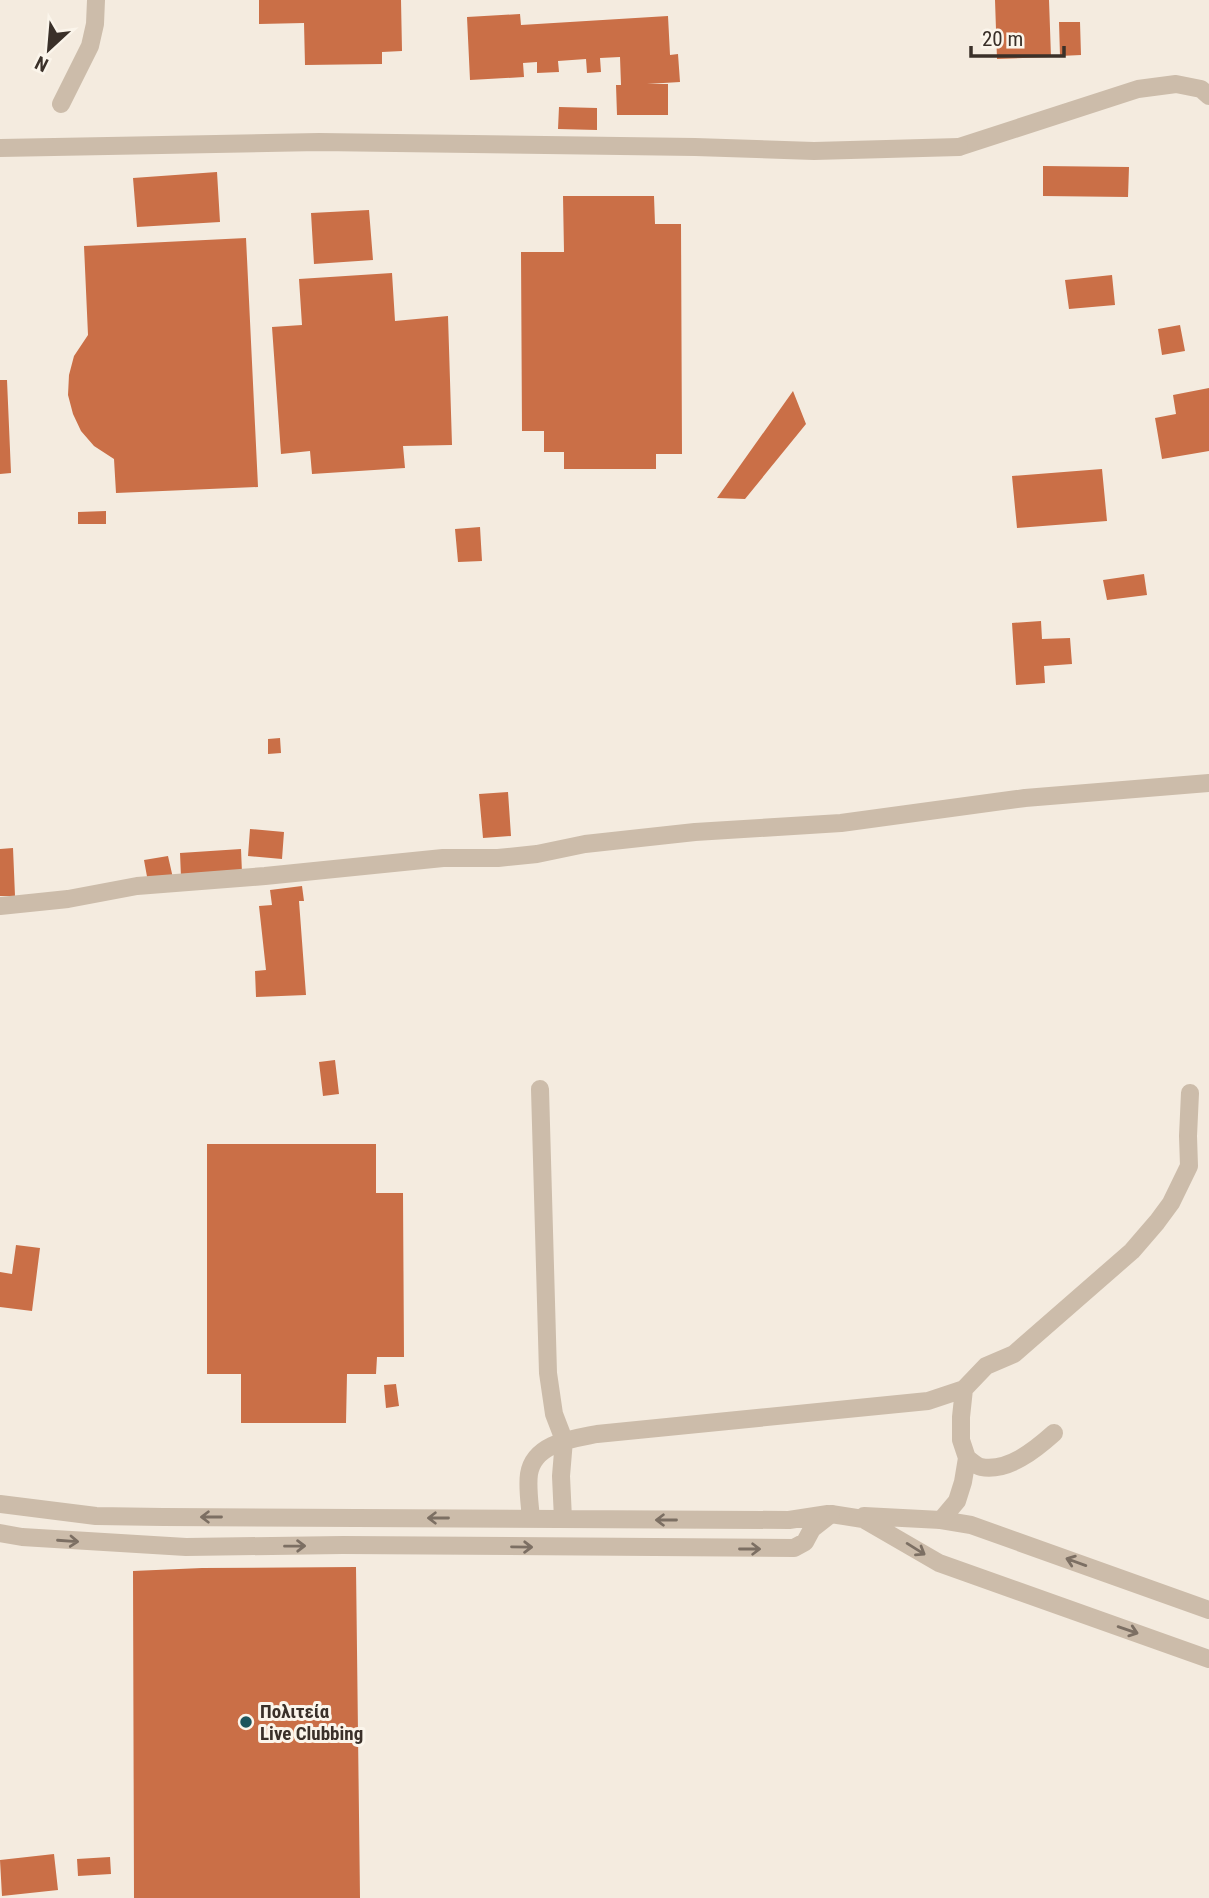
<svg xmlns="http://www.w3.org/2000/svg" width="1209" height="1898" font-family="'Roboto Condensed',sans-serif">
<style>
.building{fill:#ca6f47}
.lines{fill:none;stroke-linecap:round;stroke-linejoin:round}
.lane{stroke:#ccbcaa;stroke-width:18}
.street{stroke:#ccbcaa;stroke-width:18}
.oneway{stroke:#7c6f63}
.poi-dot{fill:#1d555d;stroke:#fbf5eb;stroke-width:2.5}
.labels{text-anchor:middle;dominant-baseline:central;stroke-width:6;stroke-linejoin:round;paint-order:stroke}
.poi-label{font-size:19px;font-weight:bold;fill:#3a3029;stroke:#fbf5eb;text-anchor:start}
</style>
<rect width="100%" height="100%" fill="#f4ebdf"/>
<path class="building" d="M259,0H401L402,51L382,52V64L305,65L304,23L259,24Z
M995,0H1049L1051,57L997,59Z
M520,14L521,25L668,16L670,55L678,54L680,82L647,84H668V115H617L616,85H621L620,57L600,58L601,72L587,73L586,59L558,61L559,72L537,73V62L523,63L524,77L470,80L467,17Z
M1059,22H1080L1081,55L1060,56Z
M559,107L597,108V130L558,129Z
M1043,166L1129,167L1128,197L1043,196Z
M217,172L220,222L137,227L133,178Z
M563,196H654L655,224H681L682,454H656V469H564V452H544V431H522L521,252H564Z
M369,210L373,260L314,264L311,213Z
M246,238L258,487L116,493L114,459L94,446L81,431L73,414L68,395L69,375L74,356L88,335L84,246Z
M392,273L395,321L448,316L452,445L403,446L405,468L312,474L310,451L281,454L272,327L302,325L299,279Z
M1112,275L1115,305L1069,309L1065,280Z
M1180,325L1185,351L1162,355L1158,329Z
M0,380H7L11,473L0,474Z
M1209,388V451L1162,459L1155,418L1176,414L1173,395Z
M793,391L806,424L745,499L717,498Z
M1102,469L1107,521L1017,528L1012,476Z
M106,511V524H78V512Z
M480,527L482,561L458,562L455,529Z
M1144,574L1147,595L1107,600L1103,580Z
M1041,621L1042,639L1070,638L1072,664L1044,666L1045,683L1016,685L1012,623Z
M280,738L281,753L268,754V739Z
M508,792L511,836L483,838L479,794Z
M250,829L284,832L282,859L248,856Z
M13,848L15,896H0V849Z
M241,849L242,873L181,877L180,853Z
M168,856L173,878L148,882L144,860Z
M302,886L304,901H299L306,995L256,997L255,971L266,970L259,906L272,905L270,890Z
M335,1060L339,1094L323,1096L319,1062Z
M207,1144H376V1193H403L404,1357H377L376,1374H347L346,1423H241V1374H207Z
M16,1245L40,1248L32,1311L0,1307V1272L12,1274Z
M396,1384L399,1406L386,1408L384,1385Z
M356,1567L360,1898H134L133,1571L202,1568Z
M54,1854L58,1890L2,1896L0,1860Z
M110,1857L111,1874L78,1876L77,1859Z"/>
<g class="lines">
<path class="lane" d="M61,104L90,46L95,24L96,0
M959,147L1138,89L1176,84L1201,89L1209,96
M831,1514L863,1519L939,1563L1209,1659
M864,1516L941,1520L971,1525L1209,1610"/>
<path class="street" d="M0,148L319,142L695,147L814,151L959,147
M0,906L68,899L137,886L265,876L443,858H498L537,854L585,844L695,832L841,823L1025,798L1209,783
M540,1089L548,1373L554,1414L564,1440L561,1476L563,1519
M967,1458C971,1461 976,1466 981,1467C1008,1472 1035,1450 1054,1433
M0,1504L96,1516L163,1517L789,1520L828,1514
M531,1519C530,1505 527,1488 529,1474C534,1443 572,1439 597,1434L928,1401L964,1389
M941,1520L957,1501L963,1482L967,1458L961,1440V1417L964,1389L986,1366L1014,1354L1132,1251L1157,1222L1171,1203L1189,1166L1188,1136L1190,1093
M0,1533L22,1537L186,1547L343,1545L794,1548L805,1542L812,1529L831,1514"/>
</g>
<defs><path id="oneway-shaft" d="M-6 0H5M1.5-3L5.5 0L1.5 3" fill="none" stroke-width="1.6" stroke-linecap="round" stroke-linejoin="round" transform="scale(1.75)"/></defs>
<g class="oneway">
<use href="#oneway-shaft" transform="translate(211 1517) rotate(-180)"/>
<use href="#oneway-shaft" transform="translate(438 1518) rotate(-180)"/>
<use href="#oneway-shaft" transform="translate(666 1520) rotate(-180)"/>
<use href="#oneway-shaft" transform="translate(68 1541) rotate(4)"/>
<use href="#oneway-shaft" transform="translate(295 1546) rotate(-1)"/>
<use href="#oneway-shaft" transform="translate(522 1547) rotate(1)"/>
<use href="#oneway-shaft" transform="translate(750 1549)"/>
<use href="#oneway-shaft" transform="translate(916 1549) rotate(32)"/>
<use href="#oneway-shaft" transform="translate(1076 1562) rotate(-160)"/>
<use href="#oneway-shaft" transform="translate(1128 1630) rotate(19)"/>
</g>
<circle class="poi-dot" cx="246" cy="1722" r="7"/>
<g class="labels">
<g class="poi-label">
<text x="260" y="1711">Πολιτεία<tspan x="260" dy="22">Live Clubbing</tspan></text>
</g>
</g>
<g transform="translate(49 49) rotate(206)" stroke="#fbf5eb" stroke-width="5" paint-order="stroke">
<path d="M0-5L12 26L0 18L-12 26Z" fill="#3a3029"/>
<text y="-10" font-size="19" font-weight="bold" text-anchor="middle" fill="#3a3029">N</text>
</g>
<path d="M971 46v10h93v-10" fill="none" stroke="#3a3029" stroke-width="3.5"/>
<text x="982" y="46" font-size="21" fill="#3a3029" stroke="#fbf5eb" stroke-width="5" paint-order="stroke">20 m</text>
</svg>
